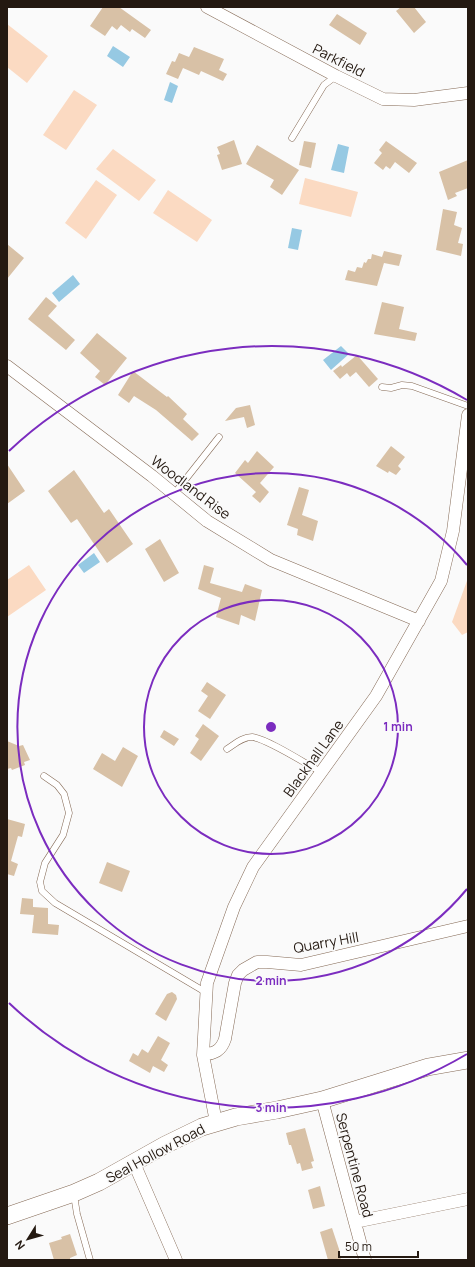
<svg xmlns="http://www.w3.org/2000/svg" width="475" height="1267" font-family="Manrope,sans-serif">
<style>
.green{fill:#fbdac2}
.water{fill:#96c9e3}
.building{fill:#d8c1a6}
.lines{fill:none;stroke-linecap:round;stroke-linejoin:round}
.service-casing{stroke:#856a56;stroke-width:7}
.minor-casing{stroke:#856a56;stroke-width:13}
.secondary-casing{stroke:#856a56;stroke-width:18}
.service{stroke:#fff;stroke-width:6}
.minor{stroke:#fff;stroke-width:12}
.secondary{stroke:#fff;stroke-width:17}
.ring{fill:none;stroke:#7b2cbf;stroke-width:2}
.labels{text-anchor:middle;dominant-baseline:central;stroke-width:3.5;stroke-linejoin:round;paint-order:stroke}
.street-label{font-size:14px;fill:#241911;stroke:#fafafa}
.centre{fill:#7b2cbf;stroke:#fafafa;stroke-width:2}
.ring-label{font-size:12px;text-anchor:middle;font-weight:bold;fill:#7b2cbf;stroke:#fafafa;stroke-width:3.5;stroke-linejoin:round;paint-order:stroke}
</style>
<rect width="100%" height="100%" fill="#fafafa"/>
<path class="green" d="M7,24L48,56L27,83L7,67Z
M74,90L97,105L66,150L43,135Z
M113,149L156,180L139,201L96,169Z
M305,178L358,192L351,217L299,204Z
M96,180L117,195L86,239L65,223Z
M168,190L212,220L197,242L153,213Z
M29,565L46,590L7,617V580Z
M468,578V632L462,635L452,622Z"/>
<path class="water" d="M113,46L130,57L123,67L107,56Z
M170,82L178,86L172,103L164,100Z
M338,144L349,147L344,173L331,170Z
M292,228L302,230L298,250L288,248Z
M73,275L80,284L59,302L52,293Z
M341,346L349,354L331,370L323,360Z
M94,553L100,562L84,573L78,565Z"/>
<path class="building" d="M103,7H119L151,30L145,38L132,29L130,32L121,25L117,30L112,26L105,36L90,26Z
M401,7H414L426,22L414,33L396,11Z
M337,14L367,33L360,45L329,25Z
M194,47L224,59L219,70L227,74L223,81L201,71L199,75L183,68L178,79L166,74L172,61L175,62L179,53L189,57Z
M234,140L242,164L222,170L217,155L220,154L217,147Z
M304,141L316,143L311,168L299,165Z
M386,141L417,163L409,173L395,162L390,169L386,166L383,170L374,163L382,153L379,150Z
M257,145L299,170L282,195L270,187L274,180L246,164Z
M468,160V188L455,193L457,196L448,200L439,172Z
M443,209L457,212L454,225L462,228L458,243L463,244L461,256L436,250Z
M7,244L24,258L7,279Z
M384,251L402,255L399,266L384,263L377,286L345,280L348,270L355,272L357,267L362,268L364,262L366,263L368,259H371L372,254L382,257Z
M46,297L57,306L48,316L75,340L66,350L28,319Z
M382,302L404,307L399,329L417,333L415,341L374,334Z
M97,333L127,358L105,385L95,377L100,371L80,353Z
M357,355L378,379L369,387L356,372L350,377L347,373L340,379L333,371L341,365L342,367Z
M133,371L167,397L168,396L187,414L183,419L199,434L192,441L156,410L134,396L129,403L118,395Z
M250,405L255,425L247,428L244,417L225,421L236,408Z
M391,446L405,457L398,466L401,469L396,475L389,471L388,473L376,466Z
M257,451L274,467L260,483L269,492L260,503L252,496L256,492L235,473L245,460L248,463Z
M7,464L25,491L7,504Z
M74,470L104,513L109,509L133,544L107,563L77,519L71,523L48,491Z
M299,487L309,490L302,515L318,521L313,541L297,535L298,529L287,525Z
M160,539L179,573L164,582L145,549Z
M204,565L214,568L210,583L242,592L245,584L262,590L255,621L241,615L239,625L216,617L221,598L198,589Z
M207,682L226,695L210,719L198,711L208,696L201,691Z
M203,724L219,736L201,761L190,753L199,739L195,736Z
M164,730L179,739L174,746L160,737Z
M7,741L19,746L23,745L30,760L24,762L25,765L12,770L11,768L7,769Z
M123,747L138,756L122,787L93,769L102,753L115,761Z
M7,819L25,824L22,837L18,836L11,861L18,864L14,876L7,874Z
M107,862L130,871L122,892L99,883Z
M22,898L33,899V907L48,908V924L59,925L58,935L32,933L34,915L20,914Z
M172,992L176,995L177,999L166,1021L155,1014L167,994Z
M158,1036L170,1043L161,1060L168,1065L164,1072L153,1066L150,1073L129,1061L133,1053L138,1056L142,1049L148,1053Z
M305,1128L314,1161L311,1162L313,1168L302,1171L300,1163L297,1164L291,1145H289L286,1133Z
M320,1186L325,1206L313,1209L308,1190Z
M332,1228L339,1249L341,1260H328L320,1232Z
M70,1234L77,1255L70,1258V1260H54L49,1243L62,1239L61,1237Z"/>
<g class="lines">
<g class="service-casing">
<path id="service" d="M292,138L324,85L336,76
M382,387L391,388L402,385L412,386L468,406
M174,494L219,437
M227,749C235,744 242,737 252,737C268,739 306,764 321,772
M44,776L57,785L64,794L69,813L63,835L45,863L40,882L42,891L55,903L207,993
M74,1195L77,1214L90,1260"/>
</g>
<g class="minor-casing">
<path id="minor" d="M207,7L336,76L383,99L414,100L468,93
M7,366L152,476L207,521L271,560L419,621
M203,1055C215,1053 221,1051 225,1039L235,983L238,975L243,970L257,962H267L301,965L468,926
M322,1100L365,1260
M216,1122L203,1055L207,983L234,907L253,867L376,696L441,581L453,531L468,415
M134,1163L176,1260
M355,1222L468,1199"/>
</g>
<g class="secondary-casing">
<path id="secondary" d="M7,1216L74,1193L99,1182L165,1145L202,1127L236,1117L277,1110L322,1100L428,1067L468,1060"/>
</g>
<use href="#service" class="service"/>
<use href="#minor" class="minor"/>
<use href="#secondary" class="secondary"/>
</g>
<g class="ring">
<circle cx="271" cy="727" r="127"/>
<path d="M467 889A254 254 0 1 1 467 565"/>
<path d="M467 1054A381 381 0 0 1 9 1003M9 451A381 381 0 0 1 467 400"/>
</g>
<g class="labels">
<g class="street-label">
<text transform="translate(339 60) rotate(27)">Parkfield</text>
<text transform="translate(191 487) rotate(37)">Woodland Rise</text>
<text transform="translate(313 758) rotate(-54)">Blackhall Lane</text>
<text transform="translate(326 942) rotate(-10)">Quarry Hill</text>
<text transform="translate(155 1153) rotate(-28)">Seal Hollow Road</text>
<text transform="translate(355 1165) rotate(75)">Serpentine Road</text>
</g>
</g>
<circle cx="271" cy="727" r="6" class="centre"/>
<g class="ring-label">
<text x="398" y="731">1 min</text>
<text x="271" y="985">2 min</text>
<text x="271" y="1112">3 min</text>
</g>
<rect width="475" height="1267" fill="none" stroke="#241911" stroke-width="16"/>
<g transform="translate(28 1239) rotate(233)" stroke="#fafafa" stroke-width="3" paint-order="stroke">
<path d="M0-3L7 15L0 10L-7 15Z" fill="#241911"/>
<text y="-6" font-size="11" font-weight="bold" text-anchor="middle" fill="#241911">N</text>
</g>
<path d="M339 1251v6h79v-6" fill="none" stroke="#241911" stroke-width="2"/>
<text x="345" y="1251" font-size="12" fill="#241911" stroke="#fafafa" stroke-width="3" paint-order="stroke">50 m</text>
</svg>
